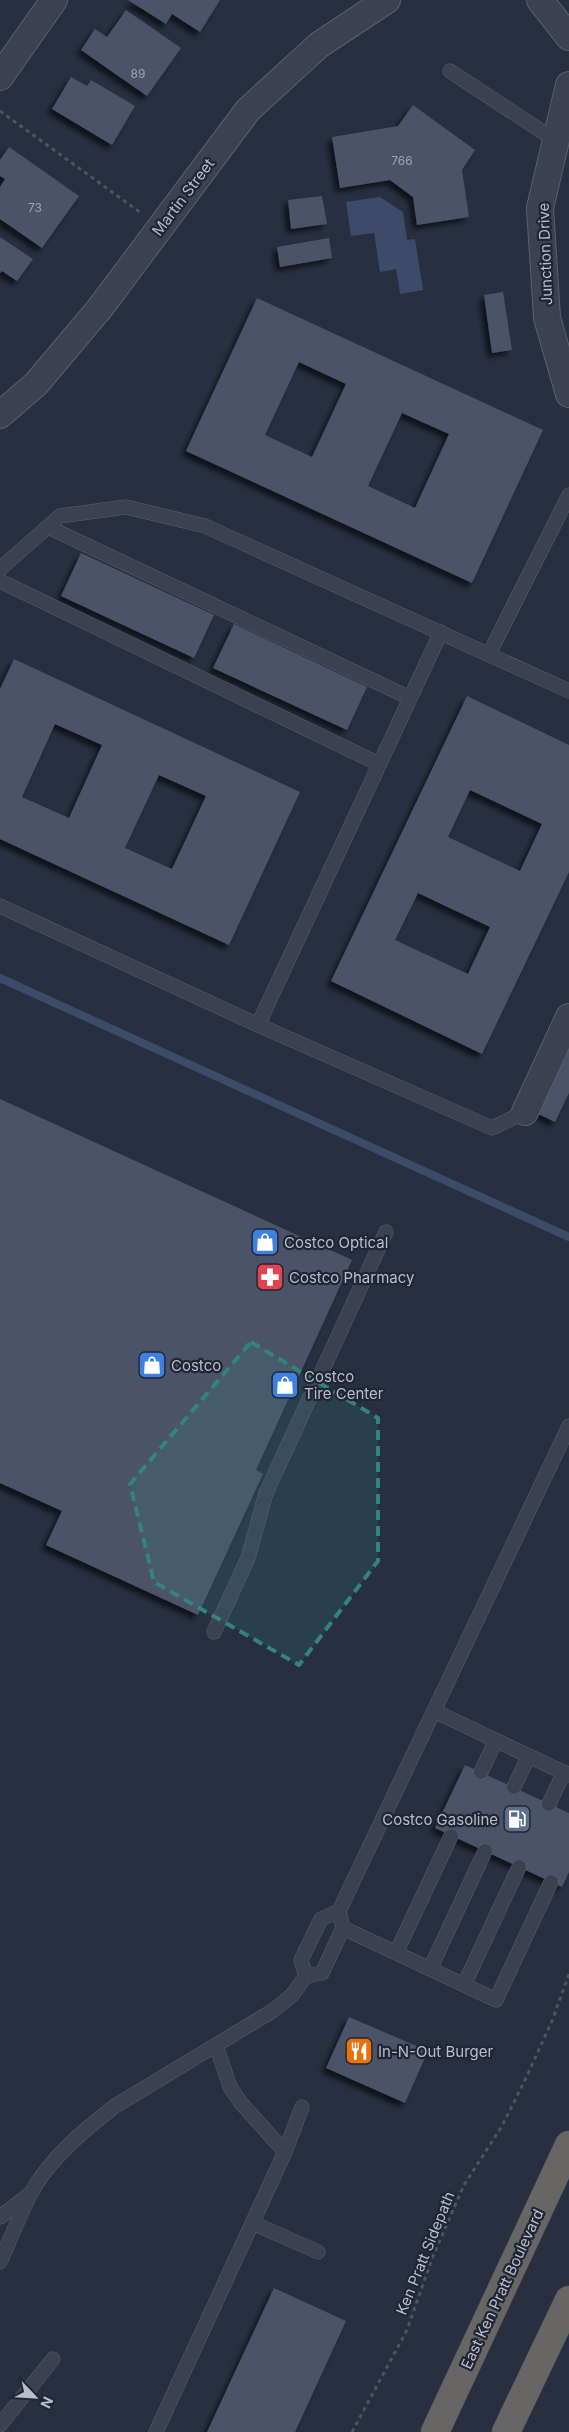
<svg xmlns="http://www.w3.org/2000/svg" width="569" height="2432" font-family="Inter,sans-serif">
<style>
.water{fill:#3d4b68}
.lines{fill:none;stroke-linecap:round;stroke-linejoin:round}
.stream{stroke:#3d4b68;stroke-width:8}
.building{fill:#4b5367;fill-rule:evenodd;filter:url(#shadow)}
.service-casing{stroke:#595f6d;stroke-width:15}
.minor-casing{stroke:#595f6d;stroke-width:28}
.trunk-casing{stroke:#464c5a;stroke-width:29}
.path{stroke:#47595e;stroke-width:3;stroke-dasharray:4 4;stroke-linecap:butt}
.service{stroke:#3b4150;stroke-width:14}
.minor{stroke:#3b4150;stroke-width:26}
.trunk{stroke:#686664;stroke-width:28}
.marked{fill:#318480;fill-opacity:0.2;stroke:#318480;stroke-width:4;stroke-dasharray:10 6;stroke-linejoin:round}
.labels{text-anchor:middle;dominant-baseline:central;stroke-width:4.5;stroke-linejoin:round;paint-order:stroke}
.number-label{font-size:12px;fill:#9da2b1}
.street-label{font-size:15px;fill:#b8bdca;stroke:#202635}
.poi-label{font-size:15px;fill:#b8bdca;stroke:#202635;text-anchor:start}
</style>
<defs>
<filter id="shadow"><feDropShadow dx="-4.5" dy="4.5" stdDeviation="2.5" flood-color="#0009"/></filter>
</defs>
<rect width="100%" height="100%" fill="#272f40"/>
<path class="water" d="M380,197L403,212L407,240L415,239L423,290L400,294L396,269L380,272L374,233L351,236L346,202Z"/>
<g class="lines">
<path class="stream" d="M0,978L569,1237"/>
</g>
<path class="building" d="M128,0H220L200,32L172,14L166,24Z
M126,10L181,48L147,96L81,50L95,29L107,37Z
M71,77L87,86L91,80L135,106L112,145L52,109Z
M413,105L475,150L462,170L469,217L417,225L413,197L390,180L340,188L332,137L398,126Z
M9,147L79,196L42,248L0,219V187L5,179L0,176V160Z
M322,196L327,224L291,229L288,200Z
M0,237L33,259L17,281L2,271L0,273Z
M329,238L332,258L280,267L277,247Z
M503,292L512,350L492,353L484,295Z
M257,298L543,430L472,583L186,451ZM299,362L346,384L312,457L265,435ZM402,413L449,434L415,508L368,486Z
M81,553L214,615L194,658L61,596Z
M234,624L367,687L347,730L213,668Z
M14,659L300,792L229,945L0,839V689ZM55,724L102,745L69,818L22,797ZM159,775L206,796L172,869L125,848Z
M467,696L569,745V872L482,1054L331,981ZM470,790L542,824L520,871L448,837ZM418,893L490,927L468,974L395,940Z
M569,1034V1093L555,1122L532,1111Z
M0,1099L352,1260L256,1470L263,1474L198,1615L46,1545L62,1511L0,1483Z
M465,1765L569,1813V1872L562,1887L435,1828Z
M349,2017L428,2051L405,2103L326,2068Z
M274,2288L346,2321L295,2432H207Z"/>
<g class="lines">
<g class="service-casing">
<path id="service" d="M450,71L555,140
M48,527L410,698
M0,569L60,516L126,507L205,526L569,691
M0,581L379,764
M489,654L569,495
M0,906L258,1025L492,1128L525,1112
M258,1025L441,632
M214,1632L248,1558L266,1493L386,1232
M434,1711L569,1775
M481,1772L496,1740
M514,1787L529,1756
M549,1804L564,1772
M343,1928L496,2000L551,1882
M396,1953L451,1836
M430,1969L485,1851
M306,1976L301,1960L321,1919L339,1911
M464,1985L519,1867
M285,2152L302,2107
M0,2217L30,2194
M253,2223L318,2252
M0,2262C10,2240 19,2217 30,2195C48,2160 84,2130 115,2106L274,2010L292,1995L306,1976L322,1973L343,1928L339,1911L569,1426
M0,2425L53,2359
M156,2432L285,2152L241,2103L230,2087L216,2045"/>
</g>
<g class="minor-casing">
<path id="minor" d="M540,0L569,37
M0,77L54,0
M569,85L540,208L547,318L569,394
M0,415L36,384L100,308L248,110L319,45L387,0
M525,1112L569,1017"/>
</g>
<g class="trunk-casing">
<path id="trunk" d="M435,2432L569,2145
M506,2432L569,2300"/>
</g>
<path class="path" d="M0,111L141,213
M352,2432L407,2330L433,2256L464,2185L502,2126L526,2078L552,2021L569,1974"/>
<use href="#service" class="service"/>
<use href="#minor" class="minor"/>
<use href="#trunk" class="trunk"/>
</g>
<path class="marked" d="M251,1342L378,1418V1561L299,1665L154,1582L130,1484Z"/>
<defs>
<g id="shop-square" transform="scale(1.4375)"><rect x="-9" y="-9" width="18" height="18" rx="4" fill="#3f7fe0" stroke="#202635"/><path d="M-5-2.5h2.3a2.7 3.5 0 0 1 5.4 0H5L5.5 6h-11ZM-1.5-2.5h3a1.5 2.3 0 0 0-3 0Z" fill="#fff"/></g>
<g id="pharmacy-square" transform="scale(1.4375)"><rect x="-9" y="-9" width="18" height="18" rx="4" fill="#e0444e" stroke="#202635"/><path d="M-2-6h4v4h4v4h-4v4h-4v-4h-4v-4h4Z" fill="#fff"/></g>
<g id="fuel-square" transform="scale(1.4375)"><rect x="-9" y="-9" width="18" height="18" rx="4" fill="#5c6f8a" stroke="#202635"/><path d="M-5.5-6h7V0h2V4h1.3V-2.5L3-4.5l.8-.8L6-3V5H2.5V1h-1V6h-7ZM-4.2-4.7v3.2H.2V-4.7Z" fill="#fff"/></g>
<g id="restaurant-square" transform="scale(1.4375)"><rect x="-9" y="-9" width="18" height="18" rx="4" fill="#e8710a" stroke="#202635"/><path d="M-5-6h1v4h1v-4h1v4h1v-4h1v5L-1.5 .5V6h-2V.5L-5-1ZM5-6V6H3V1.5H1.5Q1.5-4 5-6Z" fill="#fff"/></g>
</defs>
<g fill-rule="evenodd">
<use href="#shop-square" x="265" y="1242"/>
<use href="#pharmacy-square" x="270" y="1277"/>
<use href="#shop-square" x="152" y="1365"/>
<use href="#shop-square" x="285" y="1385"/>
<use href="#fuel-square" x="517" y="1819"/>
<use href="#restaurant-square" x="359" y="2051"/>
</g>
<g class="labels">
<g class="number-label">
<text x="138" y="73">89</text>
<text x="402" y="160">766</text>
<text x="35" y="207">73</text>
</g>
<g class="street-label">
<text transform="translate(183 197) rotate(-53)">Martin Street</text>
<text transform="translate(545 254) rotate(-92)">Junction Drive</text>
<text transform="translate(425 2253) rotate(-68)">Ken Pratt Sidepath</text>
<text transform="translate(502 2289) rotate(-65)">East Ken Pratt Boulevard</text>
</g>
<g class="poi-label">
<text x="284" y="1242">Costco Optical</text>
<text x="289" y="1277">Costco Pharmacy</text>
<text x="171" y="1365">Costco</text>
<text x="304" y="1376">Costco<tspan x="304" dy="17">Tire Center</tspan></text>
<text x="498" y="1819" text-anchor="end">Costco Gasoline</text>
<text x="378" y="2051">In-N-Out Burger</text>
</g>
</g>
<g transform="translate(35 2397) rotate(115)" stroke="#202635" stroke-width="4" paint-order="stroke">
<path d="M0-4L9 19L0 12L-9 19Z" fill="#b8bdca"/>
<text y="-8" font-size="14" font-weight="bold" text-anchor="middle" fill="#b8bdca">N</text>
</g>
</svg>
